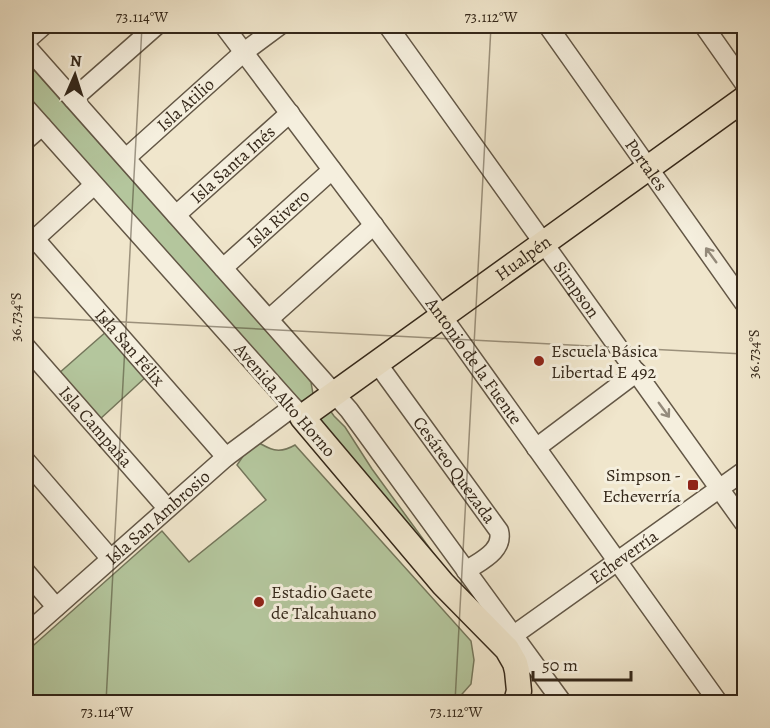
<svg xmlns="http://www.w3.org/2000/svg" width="770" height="728" font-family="Alegreya,serif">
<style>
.green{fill:#b4c69d;stroke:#74765b;stroke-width:1.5}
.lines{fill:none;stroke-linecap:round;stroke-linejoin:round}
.minor-casing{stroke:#635746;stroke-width:21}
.major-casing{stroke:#342719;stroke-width:27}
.minor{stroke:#f5efde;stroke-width:18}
.major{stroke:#f0e6cc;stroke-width:24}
.oneway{stroke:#948b7c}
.ticks{fill:none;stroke:#342719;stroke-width:1.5;stroke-opacity:0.45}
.poi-dot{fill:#8f2418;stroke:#f5efde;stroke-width:2}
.labels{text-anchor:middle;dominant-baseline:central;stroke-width:6;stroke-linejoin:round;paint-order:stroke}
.street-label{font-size:18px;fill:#342719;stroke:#f5efde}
.poi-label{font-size:18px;fill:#342719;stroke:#f5efde;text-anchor:start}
.neatline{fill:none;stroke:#342719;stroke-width:2}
.ticks-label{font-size:15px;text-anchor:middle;fill:#342719}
</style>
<rect width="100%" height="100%" fill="#f0e6cc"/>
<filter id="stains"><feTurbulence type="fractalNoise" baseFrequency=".00333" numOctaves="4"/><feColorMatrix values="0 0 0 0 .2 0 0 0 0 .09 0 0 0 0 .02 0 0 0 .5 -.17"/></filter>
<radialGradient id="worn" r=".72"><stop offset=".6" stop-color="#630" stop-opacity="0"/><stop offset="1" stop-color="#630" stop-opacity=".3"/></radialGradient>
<path class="green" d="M26,61L302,371L311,382L313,394C307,400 303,402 295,401L26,101Z
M107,331L147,376L99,420L58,374Z
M324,402L334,416L345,427L372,469L463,594L321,422L320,416Z
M254,440C269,449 278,455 295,445L471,641L474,660L471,684L455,702H26V652L162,531L189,562L266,500L237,465Z"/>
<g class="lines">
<g class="minor-casing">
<g id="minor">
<path id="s1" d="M224,26L442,316L718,702"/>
<path id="s2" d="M388,26L744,523"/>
<path id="s3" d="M548,26L744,303"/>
<path d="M704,26L744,83"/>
<path d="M26,41L43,26"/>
<path d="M26,46L349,410L562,702"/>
<path d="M73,99L156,26"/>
<path d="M26,108L302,417"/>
<path d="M26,140L42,126"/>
<path id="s4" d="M126,158L244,52L279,26"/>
<path id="s5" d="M176,215L290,113"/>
<path id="s6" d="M35,239L226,457"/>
<path d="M26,247L94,185"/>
<path id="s7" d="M223,268L332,170"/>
<path d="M269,319L374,225"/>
<path id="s8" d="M26,347L167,508"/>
<path id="s9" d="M377,363L499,531C504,551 480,561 466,571"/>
<path d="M536,448L637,372"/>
<path d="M26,461L110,558"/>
<path d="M26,572L56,607"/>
<path id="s10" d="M26,634L226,457L293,407"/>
<path id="s11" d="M504,642L744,471"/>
</g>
</g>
<g class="major-casing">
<g id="major">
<path id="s12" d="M516,702L519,691L517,671L515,663L507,649L443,584L302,417L744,99"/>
</g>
</g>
<use href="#minor" class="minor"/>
<use href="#major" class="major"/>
</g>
<defs><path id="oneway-shaft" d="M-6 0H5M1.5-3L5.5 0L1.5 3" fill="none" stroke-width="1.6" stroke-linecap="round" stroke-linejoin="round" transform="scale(1.5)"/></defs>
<g class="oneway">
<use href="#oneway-shaft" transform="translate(711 255) rotate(-126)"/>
<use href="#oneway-shaft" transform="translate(664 410) rotate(54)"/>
</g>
<path class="ticks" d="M26,317L744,354M106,702L142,26M455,702L491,26"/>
<g class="poi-dot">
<circle cx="539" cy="361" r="6"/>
<rect x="687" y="479" width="12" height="12" rx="3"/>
<circle cx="259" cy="602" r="6"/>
</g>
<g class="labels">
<g class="street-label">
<text stroke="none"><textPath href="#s4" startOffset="80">Isla Atilio</textPath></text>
<text stroke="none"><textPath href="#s5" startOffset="76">Isla Santa Inés</textPath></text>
<text stroke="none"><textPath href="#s3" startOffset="170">Portales</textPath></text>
<text stroke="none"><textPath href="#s7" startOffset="74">Isla Rivero</textPath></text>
<text stroke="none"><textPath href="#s12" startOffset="638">Hualpén</textPath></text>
<text stroke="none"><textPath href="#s2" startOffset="324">Simpson</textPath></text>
<text stroke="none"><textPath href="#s6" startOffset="144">Isla San Félix</textPath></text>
<text stroke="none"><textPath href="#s1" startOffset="418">Antonio de la Fuente</textPath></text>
<text transform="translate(285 400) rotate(49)">Avenida Alto Horno</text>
<text stroke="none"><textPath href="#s8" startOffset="106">Isla Campaña</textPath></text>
<text stroke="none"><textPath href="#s9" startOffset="132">Cesáreo Quezada</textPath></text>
<text stroke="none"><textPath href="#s10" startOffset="176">Isla San Ambrosio</textPath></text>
<text stroke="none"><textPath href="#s11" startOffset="147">Echeverría</textPath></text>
</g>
<g class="poi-label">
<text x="551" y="351">Escuela Básica<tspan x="551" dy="21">Libertad E 492</tspan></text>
<text x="681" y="475" text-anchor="end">Simpson -<tspan x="681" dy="21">Echeverría</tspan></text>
<text x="271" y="592">Estadio Gaete<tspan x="271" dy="21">de Talcahuano</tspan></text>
</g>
</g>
<rect width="770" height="728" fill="none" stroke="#f0e6cc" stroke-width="66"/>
<g transform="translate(75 75) rotate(3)" stroke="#f5efde" stroke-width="4.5" paint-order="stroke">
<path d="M0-4.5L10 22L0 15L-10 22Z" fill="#342719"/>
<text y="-9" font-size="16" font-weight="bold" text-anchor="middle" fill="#342719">N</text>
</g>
<path d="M533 671v9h98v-9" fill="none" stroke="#342719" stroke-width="3"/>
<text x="542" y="671" font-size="18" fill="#342719" stroke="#f5efde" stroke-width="4.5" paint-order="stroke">50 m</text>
<rect x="33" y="33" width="704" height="662" class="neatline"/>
<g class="ticks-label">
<text x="142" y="22">73.114°W</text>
<text x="491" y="22">73.112°W</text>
<text transform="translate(16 317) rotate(-90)" y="5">36.734°S</text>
<text transform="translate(754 354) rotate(-90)" y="5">36.734°S</text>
<text x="107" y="717">73.114°W</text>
<text x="456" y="717">73.112°W</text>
</g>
<rect width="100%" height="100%" filter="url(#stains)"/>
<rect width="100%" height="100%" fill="url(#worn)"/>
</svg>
